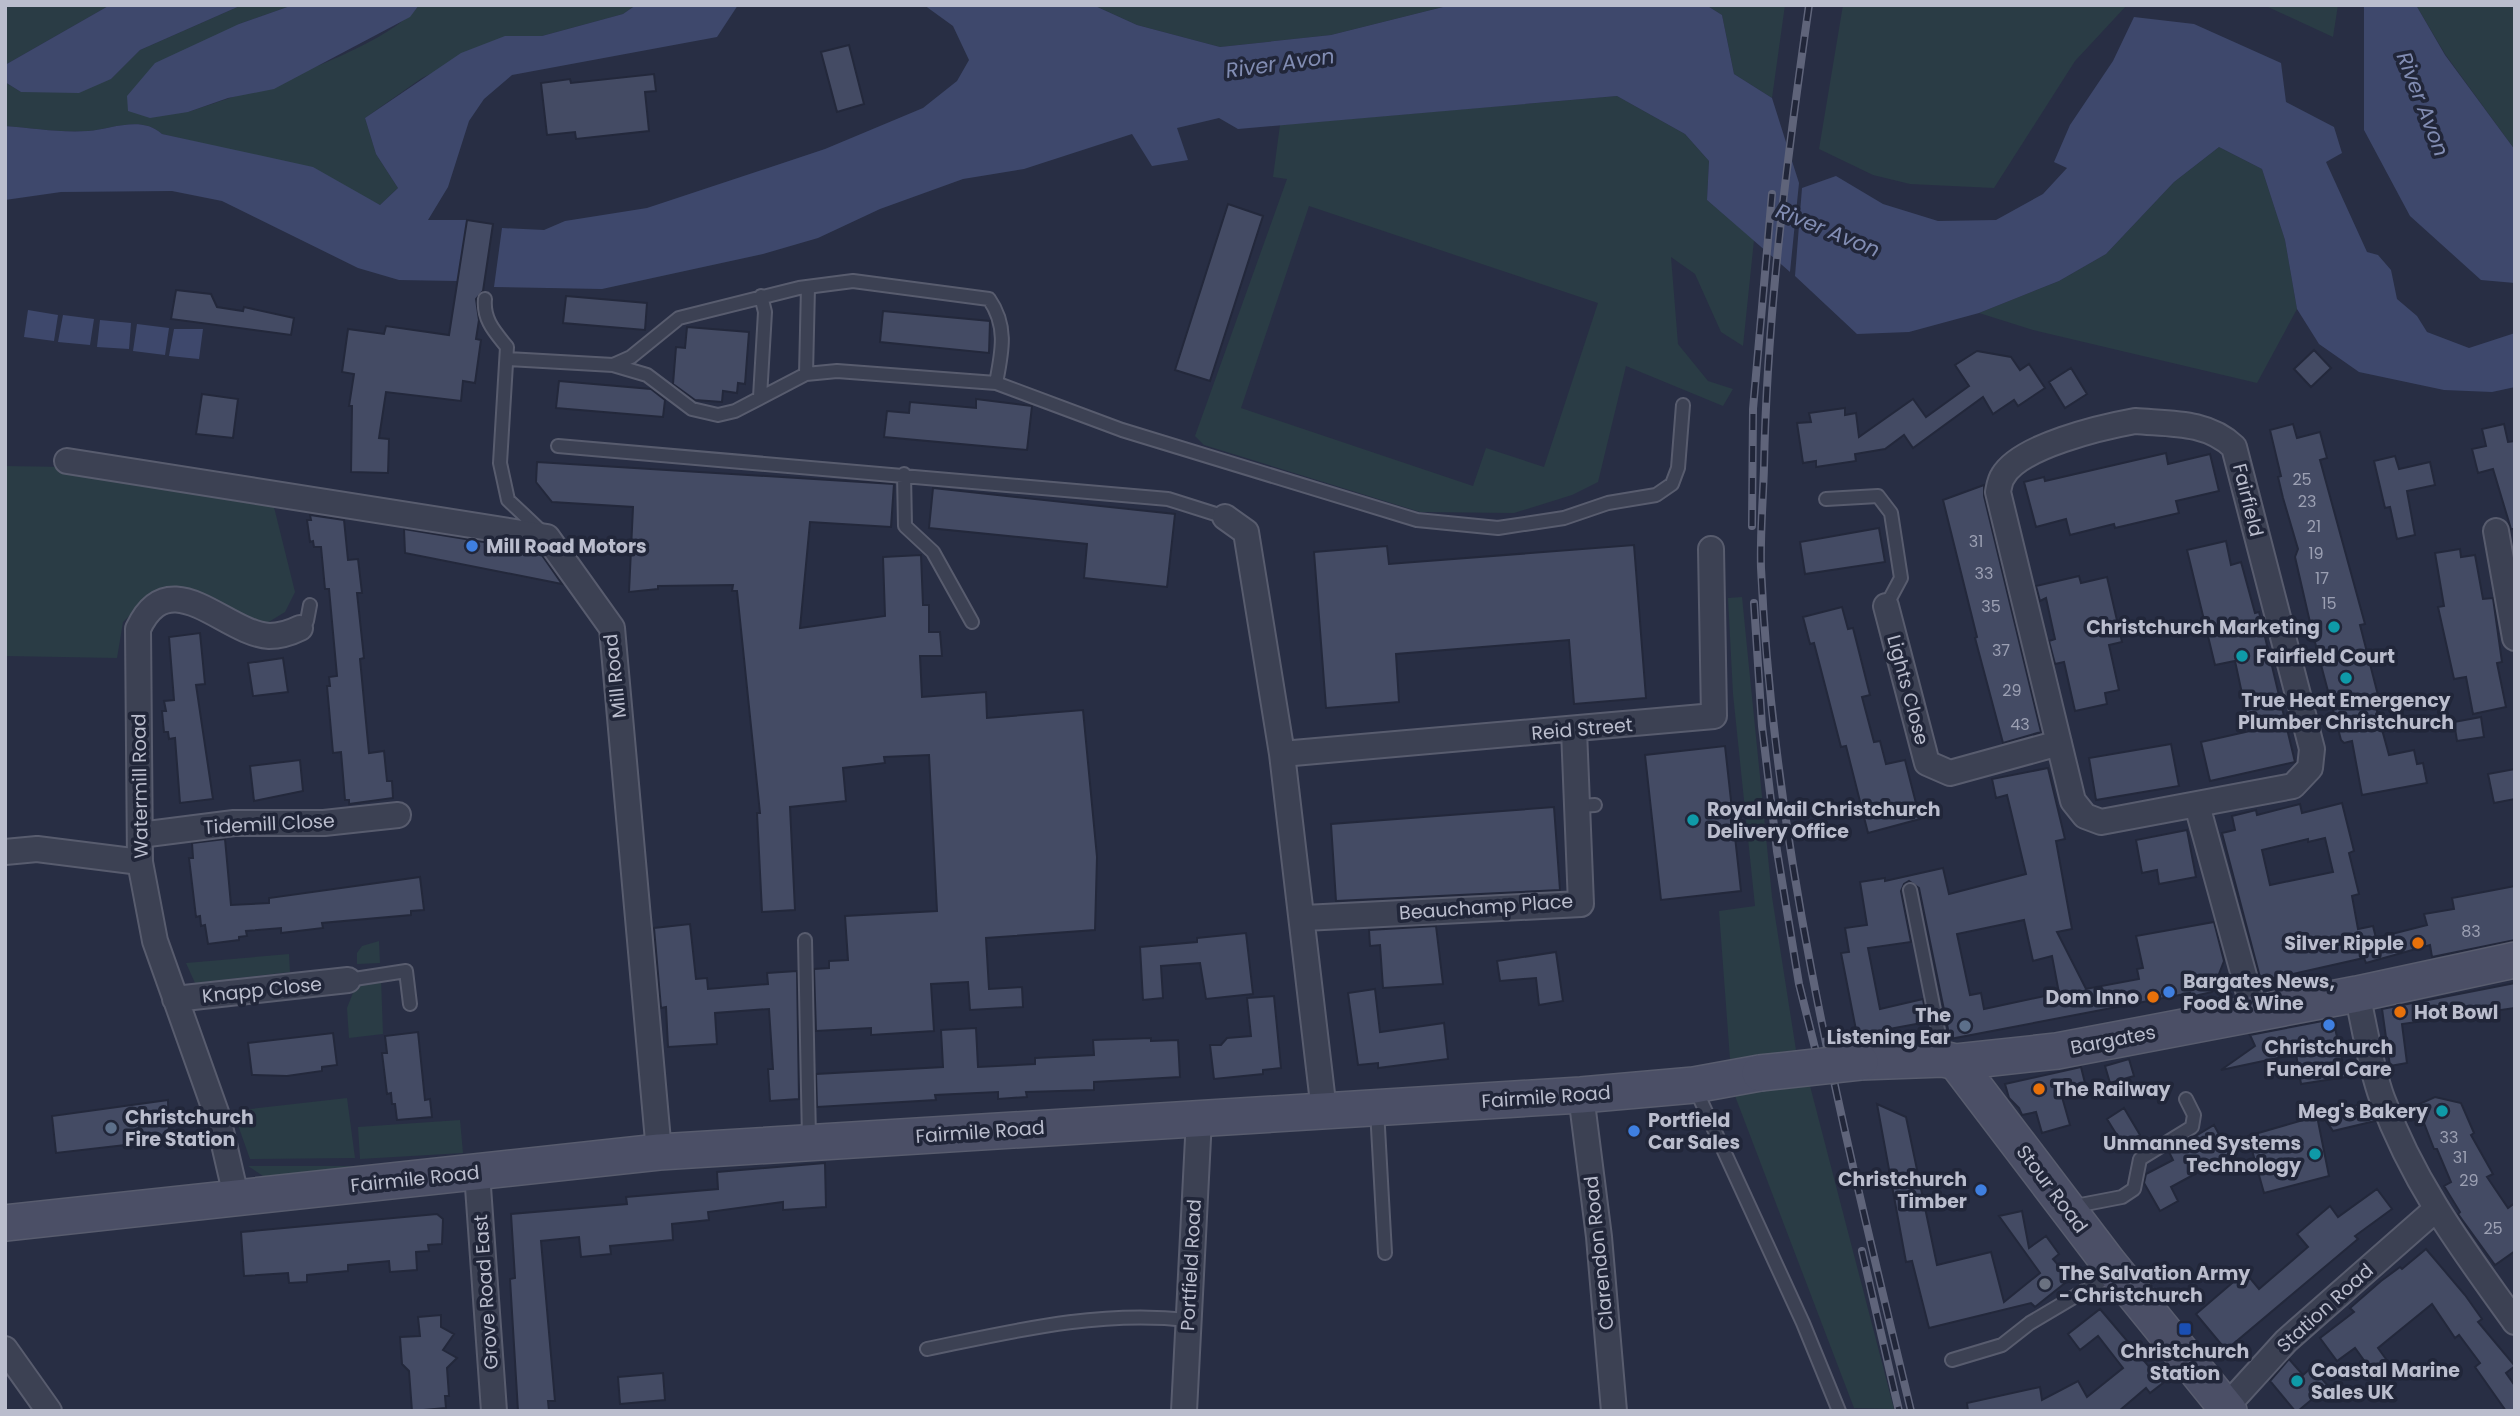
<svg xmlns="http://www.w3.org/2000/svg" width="2520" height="1416" font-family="Poppins,sans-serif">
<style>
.green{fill:#2a3c45;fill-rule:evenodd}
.water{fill:#3e486c}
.building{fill:#444b64;stroke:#23283b;stroke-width:2;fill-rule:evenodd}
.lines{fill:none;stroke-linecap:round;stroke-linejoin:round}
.service-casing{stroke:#585c6e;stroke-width:16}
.minor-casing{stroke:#585c6e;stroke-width:28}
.secondary-casing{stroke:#585c6e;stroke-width:38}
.service{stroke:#3c4153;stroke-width:12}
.minor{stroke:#3c4153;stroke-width:24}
.secondary{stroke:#4b4f66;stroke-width:35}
.rail-casing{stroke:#5f647a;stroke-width:8}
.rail{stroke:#212639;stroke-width:5;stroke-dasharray:16;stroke-linecap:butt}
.secondary-bridge-casing{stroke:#585c6e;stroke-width:38;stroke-linecap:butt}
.secondary-bridge{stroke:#4b4f66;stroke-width:35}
.shop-dot{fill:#3f7fe0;stroke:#212639;stroke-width:2.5}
.culture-dot{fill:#0f9aa8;stroke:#212639;stroke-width:2.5}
.food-dot{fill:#e8710a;stroke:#212639;stroke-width:2.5}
.service-dot{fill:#5c6f8a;stroke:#212639;stroke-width:2.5}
.worship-dot{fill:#6b7280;stroke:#212639;stroke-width:2.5}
.transit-dot{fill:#1a4fb4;stroke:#212639;stroke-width:2.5}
.labels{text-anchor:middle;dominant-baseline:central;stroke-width:7;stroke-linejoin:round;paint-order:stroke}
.number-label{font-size:16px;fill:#9ca0b3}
.street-label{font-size:19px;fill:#babdcd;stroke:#212639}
.poi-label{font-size:19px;font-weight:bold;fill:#babdcd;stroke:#212639;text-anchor:start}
.water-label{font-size:21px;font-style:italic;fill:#828db3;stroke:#212639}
</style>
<rect width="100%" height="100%" fill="#282e44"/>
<path class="green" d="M12,5H110L5,65V7Z
M242,5H293L239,24L188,112C244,93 385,50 419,5H636L623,14L542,36L505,37L422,78L365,118L376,154L398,188L380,205C311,171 236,151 162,134C142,115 111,129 88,131C60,133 32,128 5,126V82L21,92L111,79L140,50Z
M1093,5H1451L1331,35L1220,47L1137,25Z
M1706,5H1785L1772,98L1734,74L1722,15Z
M1843,5H2127L2075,61L1994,188L1910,184L1873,175L1819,149Z
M2262,5H2338L2333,37L2268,7Z
M2416,5H2515V150L2445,54Z
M1617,96L1685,134L1709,161L1707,200L1754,240L1743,346L1721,332L1695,274L1671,257L1678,344L1708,381L1733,389L1723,406L1626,366L1598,482L1572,495L1514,513L1420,512L1204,445L1195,436L1287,179L1273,177L1280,125ZM1309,206L1598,303L1544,467L1486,448L1473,486L1241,408Z
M2219,147L2262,169L2285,240L2297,309L2257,383L2033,330L1979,313L2059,281L2106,254L2174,182Z
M5,466L66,467L272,499L295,592L285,612L267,623L178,593H153L123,622L117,658L5,656Z
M1742,597L1772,897L1796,1050L1730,1059L1719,911L1755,906L1733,694L1728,598Z
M379,941L380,963L357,964V953L362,946Z
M289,954L290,972L195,983L186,963Z
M381,978L383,1034L349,1038L347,1008L358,980Z
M1809,1082L1894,1409L1854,1408L1732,1088Z
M347,1098L355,1158L250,1159L233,1111Z
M460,1120L463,1153L360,1159L358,1127Z
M248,1166H387L266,1178Z"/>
<path class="water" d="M110,5H242L140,50L111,79L79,93L21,92L5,82V65Z
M293,5H419L410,17L274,89L228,98L188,112L150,118L128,111L127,96L155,63L239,24Z
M636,5H738L717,37L512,75L484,99L469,121L448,187L428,220H467L458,281L399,280L358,268L222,201L172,191L61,192L5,200V126C32,128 61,133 88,131C111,129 142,115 162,134L313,167L380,205L398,188L376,154L365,118L461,53L505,36H542L623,14Z
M924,5H1093L1137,25L1220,47L1331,35L1451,5H1706L1722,15L1734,74L1772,98L1799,183L1790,272L1707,200L1709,161L1685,134L1617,96L1238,129L1219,118L1177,128L1188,160L1152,166L1132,134L1024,169L963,179L880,209L818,238L763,254L602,289L494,287L502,228L544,230L565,221L647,208L825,149L923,108L957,81L969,60L953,26Z
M2364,5H2416L2445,55L2515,150V283L2481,280L2410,216L2364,130Z
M2134,17L2194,24L2281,63L2286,102L2334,127L2342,153L2326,162L2367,252L2378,255L2391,270L2397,299L2417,316L2427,332L2469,348L2515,333V387L2492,392L2444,390L2359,372L2319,344L2297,309L2285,240L2262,169L2219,147L2174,182L2106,254L2059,281L1979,313L1909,332L1857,334L1795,276L1802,188L1836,176L1883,204L1938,221L1996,220L2043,194L2067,168L2054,162L2070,125L2113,61Z
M28,310L58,315L54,341L24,337Z
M63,315L94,319L90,345L58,342Z
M100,320L131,323L129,349L97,347Z
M137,324L169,328L165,355L133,351Z
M174,329H203L199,359L169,356Z"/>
<path class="building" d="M849,45L864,104L837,112L821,52Z
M654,74L656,91L645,92L649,131L576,139L575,132L547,135L541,83L570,79L571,83Z
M1228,204L1263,216L1210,381L1175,370Z
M467,220L493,224L483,291L476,299L479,320L476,339L481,340L475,383L463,381L461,401L386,392L379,438L389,439L388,473L351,472L352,406H349L354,374L342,372L348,329L384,334L386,326L449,335Z
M176,290L211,294L217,307L243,311L244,307L294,318L291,335L171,319Z
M566,296L647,303L645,330L563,323Z
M883,311L990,321L989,353L880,342Z
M687,327L749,332L745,384L738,383L737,393L723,391L722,402L695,400L673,384L676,347L685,348Z
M2314,350L2331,368L2311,387L2294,369Z
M1977,351L2011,357L2020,370L2029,364L2045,388L2018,406L2014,400L1993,414L1983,397L1913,448L1904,435L1885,449L1855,454L1856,461L1816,467V461L1803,463L1797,423L1811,422L1809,413L1845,408V415L1856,413L1859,437L1913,399L1926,417L1969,386L1955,365Z
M2071,368L2087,394L2065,408L2049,382Z
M559,381L651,389L665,400L663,417L556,408Z
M202,394L238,399L233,438L196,434Z
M976,399L1032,406L1027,450L884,437L887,411L909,413L910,402L976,408Z
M2293,424L2297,438L2320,432L2327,458L2320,460L2365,624L2360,625L2379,699L2374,700L2389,755L2414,750L2417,764L2423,763L2427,783L2362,795L2352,741L2344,743L2341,740L2312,631L2295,557L2298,549L2283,498L2278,477L2281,476L2270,430Z
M2504,424L2508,442L2515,441V529H2511L2493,469L2478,473L2472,449L2486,446L2482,429Z
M2166,453L2168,464L2210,454L2219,491L2176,501L2179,513L2115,528L2114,524L2070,535L2066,519L2036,527L2024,482L2044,477L2045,481Z
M2395,456L2399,469L2430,462L2435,485L2407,491L2415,535L2397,539L2390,507L2385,508L2374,461Z
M537,462L894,484L891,527L810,522L800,628L885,616L883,557L921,555L923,605H929V632H940L942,656H920L922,697L986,692L987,718L1083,710L1097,857L1095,930L986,938L989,989L1022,987L1023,1007L970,1010L968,982L931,984L934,1031L871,1035V1028L816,1031L814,969L829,968V961L848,960L845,916L937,911L929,755L884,757L885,763L843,768L846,801L790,807L795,910L762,912L757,813H760L737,591H732L733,585L658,586V589L629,592L633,507L552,502L536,482Z
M1984,485V496L2041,732L2003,743L1975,638L1977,637L1943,500Z
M933,488L1175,514L1167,587L1084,578L1087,544L929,528Z
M310,515L344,520L348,560L358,559L362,593H357L364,658L360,659L369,753L384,751L387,781H392L393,798L349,804V800H345L341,752L333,753L327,686H330L329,677L337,676L329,589H325L321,547H314L313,541L310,542L307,520H311Z
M1879,528L1885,562L1805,574L1800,542Z
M404,529L539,551L562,584L405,553Z
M2226,541L2231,565L2241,562L2255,613L2259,612L2295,762L2210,781L2201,742L2250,731L2235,661L2215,665L2187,550Z
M1634,545L1646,698L1574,704L1569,640L1396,654L1399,702L1326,708L1314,552L1387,546L1389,564Z
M2460,549L2461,557L2475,555L2483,599L2493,598L2502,662L2497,663L2506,707L2473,714L2466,677L2454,679L2438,607L2444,606L2435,553Z
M2079,576L2081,583L2107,577L2122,642L2109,645L2119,690L2105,693L2107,704L2075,711L2064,662L2055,664L2049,641L2055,639L2046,598L2040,601L2036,586Z
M1842,607L1848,629L1853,628L1870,695L1862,697L1874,742L1880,741L1886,764L1905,760L1920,819L1868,833L1846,746L1841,747L1814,643L1810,644L1803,617Z
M200,633L205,684L196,685L213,799L180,803L175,738L169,739L168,732H164L162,711H166L164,701L174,700L169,637Z
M283,658L288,692L253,696L248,663Z
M2481,717L2484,737L2457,741L2454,722Z
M2171,744L2179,786L2096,800L2089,758Z
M1725,746L1741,891L1661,900L1645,755Z
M300,760L303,791L254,801L250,766Z
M2048,768L2065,839L2056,841L2072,929L2057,932L2086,989L2139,979L2137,969L2143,968L2136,936L2214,922L2224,961L2212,992L2190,997V993L1950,1039L1919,888L1909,881L1904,884L1901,891L1911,942L1868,948L1880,1009L1923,999L1927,1022L1857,1035L1841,953L1849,952L1845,928L1867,925L1860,882L1885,878V881L1943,868L1949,894L2026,874L2007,795L1996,798L1992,779ZM2024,920L2033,961L2052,956L2059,993L1984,1009L1981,993L1970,995L1957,934Z
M2515,769V799L2494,803L2488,774Z
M2342,803L2354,851L2349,853L2359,894L2352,896L2358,929L2373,926L2376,938L2427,925L2424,914L2454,909L2452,898L2515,886V940L2432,957L2430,945L2366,963L2364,958L2261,981L2222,833L2235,830L2232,816L2256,810L2257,815L2300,804L2302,813ZM2325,838L2333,872L2270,885L2262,850L2308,839V842Z
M1554,807L1560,890L1336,901L1331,824Z
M2187,830L2196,877L2159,884L2157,870L2142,873L2136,840Z
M225,839L231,905L269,903V898L420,877L424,910L411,911V915L322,923L323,928L281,933V928L246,931L247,936L239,937V940L208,944L205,925L201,926L200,916L196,917L189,858H193L192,843Z
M690,924L696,979L707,978L708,989L768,984L767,973L797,971L799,1099L770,1101L768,1069H773L769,1009L715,1013L717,1044L668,1047L666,1007L661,1008L654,928Z
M1436,926L1443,984L1383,988L1380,945L1370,946L1369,930Z
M1246,933L1253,994L1206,999L1200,963L1161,966L1163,998L1143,1000L1140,947L1197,942V938Z
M1556,952L1563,1001L1539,1005L1536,978L1500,981L1497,961Z
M2515,983V1008L2402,1024L2407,1063L2390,1066L2382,1009Z
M1375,989L1380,1032L1444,1023L1448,1059L1378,1068V1063L1358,1065L1348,993Z
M1274,996L1281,1068L1263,1070V1074L1214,1079L1210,1045H1221L1227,1038L1251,1036L1247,998Z
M2333,1019L2346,1077L2301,1084L2296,1054L2221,1070L2255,1046L2250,1035Z
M976,1028L978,1067L1035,1064V1058L1094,1055L1093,1040L1151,1038V1041L1178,1040L1180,1077L1094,1082V1090L1026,1092L1027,1097L998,1099V1092L935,1095L936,1100L817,1107L816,1074L943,1067L941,1030Z
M418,1032L425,1100L430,1099L432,1117L397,1120L395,1104H392L391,1093L387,1094L382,1053H387L385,1036Z
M333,1033L337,1065L322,1067V1071L287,1076L252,1075L248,1043Z
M2129,1059L2134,1076L2110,1083L2105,1066Z
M2081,1067L2085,1083L2060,1090L2070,1125L2042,1133L2036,1112L2022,1115L2019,1108L2009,1098L2005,1084Z
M2435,1097L2461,1103L2474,1133L2471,1135L2493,1174L2487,1177L2508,1208L2515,1203V1251L2495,1265L2458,1214L2460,1212L2444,1186L2451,1182L2437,1149H2434L2417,1105Z
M168,1100L169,1140L56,1153L52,1116Z
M2368,1102L2375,1121L2333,1131L2322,1115Z
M1877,1104L1906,1117L1937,1265L1991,1252L2004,1302L2040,1273L1999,1216L2022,1211L2029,1248L2046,1236L2059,1254L2053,1259L2070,1279L2035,1307L2031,1303L1929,1328L1912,1261L1906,1262Z
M2124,1108L2140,1135L2123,1145L2107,1119Z
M2317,1116L2329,1176L2264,1193L2248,1136Z
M2214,1125L2230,1155L2171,1187L2178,1201L2160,1211L2144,1183L2146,1174L2173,1160L2169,1152Z
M825,1163L826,1207L783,1210V1202L708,1212L709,1220L672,1224L673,1240L610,1246L611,1254L581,1257L579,1237L541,1241L555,1401H548L549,1411H518L510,1279L515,1278L511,1214L627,1204L626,1197L718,1189L717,1172Z
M2377,1189L2392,1209L2355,1236L2358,1239L2226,1350L2196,1314L2245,1272L2259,1289L2308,1247L2297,1234L2330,1206L2338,1217Z
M437,1214L443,1219L442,1244L428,1245L429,1251L416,1252L417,1270L390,1272L389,1261L348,1265V1271L307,1275V1282L289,1283L288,1273L244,1276L241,1232Z
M2426,1249L2465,1295L2482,1319L2478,1322L2515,1366L2506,1373L2515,1386V1411H2506L2475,1367L2480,1363L2459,1335L2455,1338L2432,1304L2378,1348L2391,1366L2376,1377L2355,1348L2337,1361L2320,1338L2354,1312L2350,1308L2381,1281L2400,1267L2402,1269Z
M2100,1309L2163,1383L2150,1393L2146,1388L2119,1411H1968L1967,1403L2040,1387L2042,1400L2078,1381L2087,1397L2123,1368L2098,1336L2080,1350L2068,1334Z
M441,1315V1327L454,1334L443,1350L457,1358L447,1368L449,1396H445L446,1408L412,1411L409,1371L402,1364L400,1337L420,1336L418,1317Z
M2289,1359L2303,1375L2312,1367L2328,1386L2298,1411H2295L2270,1381Z
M663,1373L665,1400L620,1404L618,1377Z"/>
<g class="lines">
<g class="service-casing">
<path id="service" d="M485,299C483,320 495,332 507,347L500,463L508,500L542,532
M507,359L613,365L647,375L692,409L718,415L735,411L806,374L837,371L996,383C1002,352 1008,326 989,299L853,281L799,288L679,318L631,357L613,365
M806,374L808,287
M996,383L1122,430L1417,520L1498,528L1564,518L1608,503L1656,495L1672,484L1678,468L1683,405
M760,397L765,312L761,296
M558,446L1168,499L1225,517
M904,474L905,526L933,552L972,622
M1826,499L1878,496L1891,513L1901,578L1886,606
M300,628L307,621L310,605
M1577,806L1595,805
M1910,890L1943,1055
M805,940L809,1139
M348,980L406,971L410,1004
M1695,1088L1803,1323L1839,1411
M1377,1110L1385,1253
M2070,1207L2122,1197L2134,1189L2140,1159L2192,1127L2194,1115L2186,1099
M927,1349C1014,1331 1098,1310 1188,1320
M1952,1360L2002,1345L2030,1323L2116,1272"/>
</g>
<g class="minor-casing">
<path id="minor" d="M2135,421C2170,424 2207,421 2234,447L2312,749L2310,768L2293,786L2101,822L2085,816L2073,801L1998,492C1999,487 2000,480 2003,476C2020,446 2102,427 2135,421Z
M67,461L547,537L612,628L659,1152
M1225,517L1246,532L1282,754L1324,1111
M2496,531L2515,638
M1886,606L1927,763L1950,773L2059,743
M1282,754L1714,716L1711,549
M2197,805L2254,1012
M140,835L234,823H324L398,815
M5,852L37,849L140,862
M1304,918L1581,904L1574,730
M2357,994C2365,1028 2370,1065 2382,1098C2414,1185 2462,1248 2515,1322
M175,999L348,980
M1581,1095L1599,1237L1614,1411
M477,1173L494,1411
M236,1196L218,1118L155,941L140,862L138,629C170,560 224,633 269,636C280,636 290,633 300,628
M5,1349L49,1411
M2226,1407L2286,1341L2435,1210
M1184,1411L1199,1119"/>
</g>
<g class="secondary-casing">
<path id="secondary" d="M1860,1062L1943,1059L1956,1062L2057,1051L2357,994L2515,960
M1956,1062L2108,1262L2229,1411
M5,1223L659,1152L1581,1095L1694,1085L1760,1073"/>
</g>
<use href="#service" class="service"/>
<use href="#minor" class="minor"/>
<use href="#secondary" class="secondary"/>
<g class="rail-casing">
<path id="rail" d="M1809,5C1787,159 1767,312 1764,467C1763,501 1760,534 1761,568C1774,855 1844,1132 1911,1411
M1752,526L1753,409L1772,194
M1754,603L1762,726L1777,851L1799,984L1817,1056
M1862,1251L1899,1411"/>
</g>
<use href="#rail" class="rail"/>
<g class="secondary-bridge-casing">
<path id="secondary-bridge" d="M1760,1073L1860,1062"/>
</g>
<use href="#secondary-bridge" class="secondary-bridge"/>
</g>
<g class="shop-dot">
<circle cx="472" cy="546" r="7"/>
<circle cx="2169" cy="992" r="7"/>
<circle cx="2329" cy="1025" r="7"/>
<circle cx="1634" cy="1131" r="7"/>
<circle cx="1981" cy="1190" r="7"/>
</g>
<g class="culture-dot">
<circle cx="2334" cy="627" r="7"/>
<circle cx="2242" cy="656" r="7"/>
<circle cx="2346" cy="678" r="7"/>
<circle cx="1693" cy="820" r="7"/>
<circle cx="2442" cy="1111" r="7"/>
<circle cx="2315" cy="1154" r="7"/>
<circle cx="2297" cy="1381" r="7"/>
</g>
<g class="food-dot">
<circle cx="2418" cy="943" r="7"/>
<circle cx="2153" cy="997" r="7"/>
<circle cx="2400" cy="1012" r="7"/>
<circle cx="2039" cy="1089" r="7"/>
</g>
<g class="service-dot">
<circle cx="1965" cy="1026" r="7"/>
<circle cx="111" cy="1128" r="7"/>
</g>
<circle class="worship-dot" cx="2045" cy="1284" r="7"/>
<rect class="transit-dot" x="2178" y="1322" width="14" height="14" rx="3.5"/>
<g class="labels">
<g class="number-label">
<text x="2302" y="479">25</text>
<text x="2307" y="501">23</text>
<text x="2314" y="526">21</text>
<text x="1976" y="541">31</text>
<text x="2316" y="553">19</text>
<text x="1984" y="573">33</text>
<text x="2322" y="578">17</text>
<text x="2329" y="603">15</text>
<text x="1991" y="606">35</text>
<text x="2001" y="650">37</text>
<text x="2012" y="690">29</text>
<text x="2020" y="724">43</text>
<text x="2471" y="931">83</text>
<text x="2449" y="1137">33</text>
<text x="2460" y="1157">31</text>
<text x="2469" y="1180">29</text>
<text x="2493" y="1228">25</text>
</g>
<g class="street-label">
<text transform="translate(2248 500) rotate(76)">Fairfield</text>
<text transform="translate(615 676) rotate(-96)">Mill Road</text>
<text transform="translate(1908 690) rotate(75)">Lights Close</text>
<text transform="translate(1582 729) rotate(-5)">Reid Street</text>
<text transform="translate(140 786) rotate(-91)">Watermill Road</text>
<text transform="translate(269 824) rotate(-3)">Tidemill Close</text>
<text transform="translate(1486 907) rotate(-4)">Beauchamp Place</text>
<text transform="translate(262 990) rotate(-6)">Knapp Close</text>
<text transform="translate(2113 1040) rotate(-11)">Bargates</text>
<text transform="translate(1546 1097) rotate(-4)">Fairmile Road</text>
<text transform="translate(980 1132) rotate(-4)">Fairmile Road</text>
<text transform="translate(415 1179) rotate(-6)">Fairmile Road</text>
<text transform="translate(2052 1189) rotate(53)">Stour Road</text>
<text transform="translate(1599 1253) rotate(-96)">Clarendon Road</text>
<text transform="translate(1191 1265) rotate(-87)">Portfield Road</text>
<text transform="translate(486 1292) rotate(-94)">Grove Road East</text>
<text transform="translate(2325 1308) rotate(-42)">Station Road</text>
</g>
<g class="poi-label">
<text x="486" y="546">Mill Road Motors</text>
<text x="2320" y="627" text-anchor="end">Christchurch Marketing</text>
<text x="2256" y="656">Fairfield Court</text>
<text x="2346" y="700" text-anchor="middle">True Heat Emergency<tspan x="2346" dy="22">Plumber Christchurch</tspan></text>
<text x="1707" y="809">Royal Mail Christchurch<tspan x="1707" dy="22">Delivery Office</tspan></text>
<text x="2404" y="943" text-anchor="end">Silver Ripple</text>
<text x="2183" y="981">Bargates News,<tspan x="2183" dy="22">Food &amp; Wine</tspan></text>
<text x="2139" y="997" text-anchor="end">Dom Inno</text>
<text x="2414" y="1012">Hot Bowl</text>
<text x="1951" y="1015" text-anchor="end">The<tspan x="1951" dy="22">Listening Ear</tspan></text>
<text x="2329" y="1047" text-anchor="middle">Christchurch<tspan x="2329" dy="22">Funeral Care</tspan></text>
<text x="2053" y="1089">The Railway</text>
<text x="2428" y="1111" text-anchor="end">Meg's Bakery</text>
<text x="125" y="1117">Christchurch<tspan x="125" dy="22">Fire Station</tspan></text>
<text x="1648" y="1120">Portfield<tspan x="1648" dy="22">Car Sales</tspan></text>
<text x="2301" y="1143" text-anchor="end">Unmanned Systems<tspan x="2301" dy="22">Technology</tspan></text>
<text x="1967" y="1179" text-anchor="end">Christchurch<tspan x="1967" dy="22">Timber</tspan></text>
<text x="2059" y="1273">The Salvation Army<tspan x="2059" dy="22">- Christchurch</tspan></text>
<text x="2185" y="1351" text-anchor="middle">Christchurch<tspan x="2185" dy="22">Station</tspan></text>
<text x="2311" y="1370">Coastal Marine<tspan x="2311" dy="22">Sales UK</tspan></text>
</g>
<g class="water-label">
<text transform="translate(1280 63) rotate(-8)">River Avon</text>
<text transform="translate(2423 104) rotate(69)">River Avon</text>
<text transform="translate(1828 230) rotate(22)">River Avon</text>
</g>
</g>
<rect width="2520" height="1416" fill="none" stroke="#babdcd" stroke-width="14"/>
</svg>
